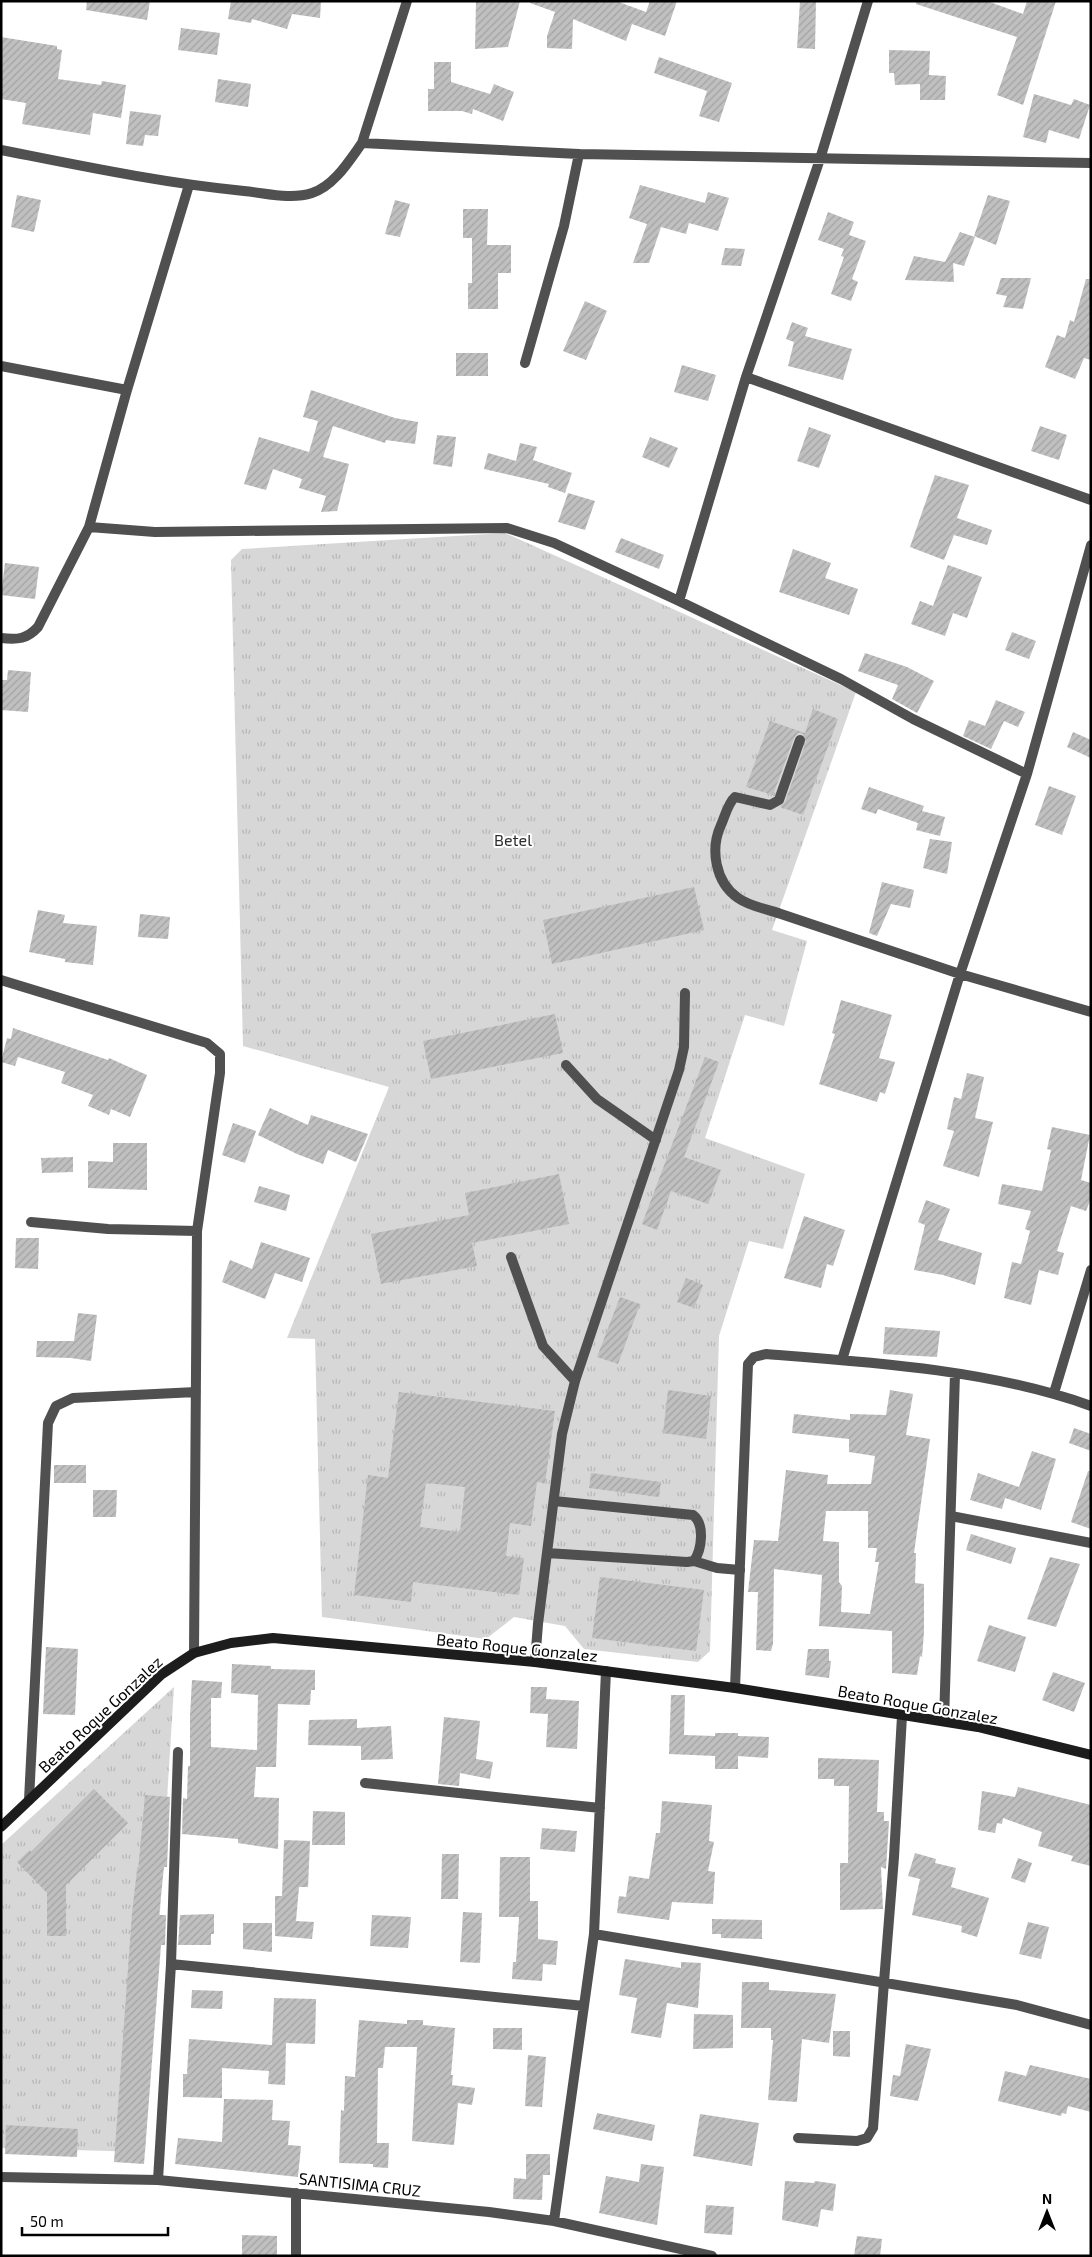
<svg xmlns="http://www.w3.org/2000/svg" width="1092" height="2257" font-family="'Exo 2',sans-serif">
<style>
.park{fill:url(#park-tufts)}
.building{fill:url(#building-hatch);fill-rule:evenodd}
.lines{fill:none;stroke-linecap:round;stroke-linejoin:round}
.lane{stroke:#505050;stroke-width:10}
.street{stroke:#505050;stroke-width:10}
.secondary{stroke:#1d1d1d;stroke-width:10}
.labels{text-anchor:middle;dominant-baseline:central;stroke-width:4;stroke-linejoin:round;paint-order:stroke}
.park-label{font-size:16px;fill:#2e2e2e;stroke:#fff}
.street-label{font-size:16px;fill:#000;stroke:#fff}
</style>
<defs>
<pattern id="park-tufts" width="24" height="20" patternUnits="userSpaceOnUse" patternTransform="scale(1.25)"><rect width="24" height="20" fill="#d7d7d7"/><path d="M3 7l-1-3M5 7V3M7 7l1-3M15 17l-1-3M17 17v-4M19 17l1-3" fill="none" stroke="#b7b7b7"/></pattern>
<pattern id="building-hatch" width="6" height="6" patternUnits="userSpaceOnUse" patternTransform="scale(1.25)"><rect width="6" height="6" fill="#c0c0c0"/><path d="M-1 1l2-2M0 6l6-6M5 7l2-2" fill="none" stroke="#a3a3a3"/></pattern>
</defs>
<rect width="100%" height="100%" fill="#fff"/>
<path class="park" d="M505,533L856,692L772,930L807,941L784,1026L745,1015L705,1138L805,1174L783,1249L749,1241L719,1336L710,1651L698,1662L584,1649L565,1626L514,1617L486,1639L322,1617L315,1339L287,1338L389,1087L243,1046L231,560L242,549Z
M174,1687L145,2152L1,2148V1845Z"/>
<path class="building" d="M87,1H150L147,20L86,10Z
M231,1H321L320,18L292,14L287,29L252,19L251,23L228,19Z
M476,1H520L508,47L475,49Z
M531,1H616L646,12L650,1H677L665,36L632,24L626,41L573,19L572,49L547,48V36L555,12L530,3Z
M800,1H816L815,49L797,48Z
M916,1H987L1023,14L1027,1H1056L1023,105L997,95L1017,37L916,4Z
M181,28L220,33L217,55L178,50Z
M1,37L57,46V49L62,50L58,79L101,85L102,81L126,85L121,118L93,113L90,135L22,124L26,103L1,99Z
M889,50L930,51L929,75L946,76L945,100H920V84L895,85L894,73H889Z
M659,57L732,83L719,122L699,116L707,91L654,73Z
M434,62H451V82L490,94L494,84L514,92L503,121L473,109L472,114L462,111H428V89H434Z
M218,79L251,84L248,107L215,102Z
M1034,94L1071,105L1074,99L1090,105L1079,139L1049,130L1046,143L1023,137Z
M130,111L161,115L158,136L145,135L143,146L126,144Z
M640,185L705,203L708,192L729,198L718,231L689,223L686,234L661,227L649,263H633L647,224L629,218Z
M17,195L41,200L34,232L11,227Z
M988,195L1010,201L996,245L974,236Z
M395,200L410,204L400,237L385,234Z
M463,209H488L487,245H511V273H498V309H468V283H472V238H463Z
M828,212L854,222L849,235L866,241L852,279L858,282L851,301L831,294L844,257L841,256L844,249L818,240Z
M960,232L975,237L964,266L953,263L954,282L905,280L914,256L945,262Z
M725,248L745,249L741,266L721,265Z
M1001,278H1031L1023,309L1003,307L1007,296L996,294Z
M1086,279H1091V360L1084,358L1075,379L1045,367L1057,335L1065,338L1070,320L1074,322Z
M585,301L607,311L586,360L563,351Z
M792,322L808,328L805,336L852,349L843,380L788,366L794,342L786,339Z
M456,353H488V376H456Z
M682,365L716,375L708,401L674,392Z
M311,390L395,418L418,422L415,444L386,440L385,443L333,426L323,457L349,464L337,511L321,512L326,496L299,488L302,479L273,469L266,490L244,484L259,437L309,452L318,421L303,417Z
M1040,426L1067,435L1059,460L1031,451Z
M809,427L831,435L819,468L797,461Z
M437,435L456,437L452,467L433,464Z
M650,437L678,448L669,468L642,457Z
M520,443L537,447L533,460L572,473L565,493L548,487L549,484L484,469L488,453L516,461Z
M935,475L969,485L957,518L992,530L987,545L954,535L944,560L910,547Z
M568,493L595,501L585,530L558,522Z
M621,538L664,555L659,569L615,552Z
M793,549L831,563L825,578L858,589L849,615L779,592Z
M5,563L39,567L35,599L1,595Z
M948,565L982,577L967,618L953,613L945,636L911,624L920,601L933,606Z
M1012,632L1036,641L1029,659L1005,650Z
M865,653L907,667L934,681L917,713L892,699L898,685L858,671Z
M8,670L31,672L28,712L1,710V680H7Z
M996,700L1025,712L1018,727L1004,721L991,749L963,736L969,720L985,726Z
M813,709L838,719L803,815L780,807L785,802L806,742L803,734L798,733L794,738L773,795L746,787L770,721L805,733Z
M1073,732L1091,740V758L1067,747Z
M1049,786L1076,796L1062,835L1035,825Z
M869,787L924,806L922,811L945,817L940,836L916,830L918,823L878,809L876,814L861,809Z
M930,839L952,842L947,874L923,868Z
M882,882L914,890L910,908L891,904L877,936L869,933Z
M694,887L704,930L552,964L543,920Z
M38,910L65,915L63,923L97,926L93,965L65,962V959L29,952Z
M140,914L170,917L168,939L138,937Z
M841,1000L892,1015L879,1058L895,1062L885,1094L880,1092L877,1102L819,1084L835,1034L832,1033Z
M555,1014L563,1053L431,1079L423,1041Z
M13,1028L108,1060L109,1058L147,1075L130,1117L111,1109L109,1115L88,1106L93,1095L61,1083L65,1072L18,1057L15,1066L1,1062L7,1038L11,1039Z
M705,1057L719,1062L684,1157L721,1170L708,1204L671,1191L657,1230L642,1224Z
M967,1073L984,1077L975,1118L993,1122L979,1177L943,1166L954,1131L947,1129L954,1097L961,1099Z
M270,1108L308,1125L311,1115L368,1134L356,1162L328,1150L323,1164L297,1154L258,1135Z
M233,1123L256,1131L245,1163L222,1155Z
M1052,1127L1090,1135L1081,1180L1091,1183V1198L1086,1211L1071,1206L1057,1251L1064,1253L1058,1275L1039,1270L1031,1305L1004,1298L1012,1262L1021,1264L1030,1231L1025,1229L1031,1211L998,1204L1002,1184L1042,1191L1051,1150L1047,1149Z
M113,1143H147V1190L88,1188V1161L113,1162Z
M73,1157V1172L42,1173L41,1158Z
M559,1174L569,1224L472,1243L477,1266L381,1284L371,1234L469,1215L465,1193Z
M259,1186L290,1195L286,1211L254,1202Z
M926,1200L950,1209L938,1240L982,1253L975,1285L943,1275L914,1270L925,1225L918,1222Z
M804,1216L845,1230L833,1266L827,1264L821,1288L784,1278Z
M16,1238H39L38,1269L15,1268Z
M261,1242L310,1258L302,1282L275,1273L265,1299L222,1282L230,1260L252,1269Z
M686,1278L703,1285L694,1308L677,1302Z
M620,1297L640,1304L618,1364L597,1357Z
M78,1313L97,1315L91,1361L71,1358L36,1357L37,1341H74Z
M885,1327L940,1331L937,1357L883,1354Z
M668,1390L711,1396L706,1439L663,1433Z
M890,1390L913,1394L906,1435L930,1439L914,1553H916L915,1583L924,1584V1632L922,1657L920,1656L917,1675L892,1673V1631L819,1626L822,1575L774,1569L773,1644L771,1651L756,1650L758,1592H748L754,1540L778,1541L786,1470L828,1475L827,1484H871L875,1456L849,1452V1439L792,1433L794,1414L850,1420V1414L886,1415ZM826,1511H868V1548H877L875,1562H879L870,1614L841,1612L842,1586L839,1582V1542L823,1541Z
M399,1392L555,1411L545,1483L537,1482L531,1526L510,1523L506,1556L524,1558L519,1595L413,1582L411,1602L354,1595L368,1475L388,1478ZM426,1483L465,1487L460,1532L420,1527Z
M1074,1428L1091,1434V1451L1069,1443Z
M1032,1451L1056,1459L1041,1510L1005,1498L1002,1509L970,1500L978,1473L1019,1487Z
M54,1465H86V1483H54Z
M1088,1471H1091V1529L1071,1522Z
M591,1473L661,1482L659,1497L589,1488Z
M93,1490H117L116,1517H93Z
M971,1534L1016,1548L1011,1564L966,1550Z
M1050,1557L1080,1564L1056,1627L1027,1619Z
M600,1577L704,1590L696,1651L592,1638Z
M989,1625L1026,1637L1015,1672L977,1661Z
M46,1647L78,1649L75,1715L43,1714Z
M808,1649H829V1661H831L829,1678L805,1675Z
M232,1664L271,1666V1669L315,1670V1690H311L310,1705L278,1704L276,1767H256L254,1797L279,1798L278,1849L238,1843V1839L182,1834L183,1798L187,1799L188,1766H190V1716L192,1680L222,1682L221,1698H211V1747L257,1750L258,1695L231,1693Z
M1053,1672L1085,1683L1074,1712L1042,1700Z
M531,1687H547L546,1699L579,1701L577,1749L546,1747L548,1714L530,1713Z
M671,1695H685L684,1735L715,1736V1733H738V1736L769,1737L768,1758L738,1756V1769H715V1756L669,1754Z
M444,1717L480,1721L476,1759L493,1762L490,1779L460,1773L459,1786L438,1784Z
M357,1719V1728L391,1726L393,1759L361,1760V1746L308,1745L309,1720Z
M818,1758L879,1760L877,1812H884V1821H889L886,1869L881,1867L883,1909L840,1910V1863H848L849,1786H834V1779H818Z
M1018,1787L1091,1805V1866L1071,1861L1073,1856L1038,1846L1042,1832L1003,1818L1002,1824L997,1823L995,1833L978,1830L982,1791L1015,1797Z
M94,1789L128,1823L66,1885V1936H47V1893L17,1862L30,1850L31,1852Z
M145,1795L170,1797L167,1867H164L159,1915H166L165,1945H161L144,2164L114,2162L132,1913L137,1870L138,1871Z
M662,1801L712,1805L709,1841L714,1842L708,1871L715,1872L713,1904L672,1902L669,1920L617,1913L619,1896L626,1897L629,1876L649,1879L656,1833H660Z
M313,1811L345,1812V1845H312Z
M542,1828L577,1831L575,1852L540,1849Z
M284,1840L310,1841L308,1887H299L296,1921L314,1922L312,1939L275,1936V1896H282Z
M915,1853L936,1859L935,1863L956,1868L951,1887L989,1898L977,1937L961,1932L962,1926L912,1915L920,1879L908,1876Z
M442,1854H459L458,1899H441Z
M500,1857H530V1901H538V1939L558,1941L556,1965L543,1964L542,1981L512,1979L513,1962H516L519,1917H499Z
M1018,1858L1032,1863L1025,1883L1011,1878Z
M463,1912L482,1913L480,1963L460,1962Z
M214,1914V1934H211V1945H178L180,1915Z
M372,1915L411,1917L408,1948L370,1946Z
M712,1919L762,1920V1939L721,1938V1934H712Z
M1028,1922L1049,1927L1041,1959L1019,1954Z
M243,1923H272V1952L243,1949Z
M625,1959L681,1968V1962L701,1963L698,2008L667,2003L661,2038L631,2033L637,1998L619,1995Z
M742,1982H769V1990L836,1994L829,2043L802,2039L797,2102L768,2100L773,2040H771V2028H741Z
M192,1990L223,1991L222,2009L191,2008Z
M274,1998L316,1999L315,2044L286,2043L285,2085L268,2084L269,2071L222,2068V2098L183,2097V2074H187L189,2039L272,2045Z
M694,2014L733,2015V2048L693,2049Z
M359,2020L407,2024V2020H423V2025L455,2028L451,2075H453L452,2085L475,2088L472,2105L458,2103L454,2145L412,2141L417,2047H385L383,2068H378L377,2143H389L388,2168L373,2167V2164L339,2163L341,2110L344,2111L345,2076L355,2077Z
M493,2028H522V2050L493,2049Z
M833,2031H850V2057L833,2056Z
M906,2044L931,2049L918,2101L890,2096L893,2075L900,2076Z
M528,2055L546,2057L542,2107L525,2106Z
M1030,2065L1091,2079V2112L1068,2106L1066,2114L1062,2113L1061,2116L998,2101L1005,2071L1026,2076Z
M224,2099L273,2100L272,2120L290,2121L288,2145L301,2146L298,2177L175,2164L178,2138L222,2142Z
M597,2113L655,2125L652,2141L593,2129Z
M700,2114L759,2123L752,2166L693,2156Z
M6,2125L78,2129L77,2157L5,2154Z
M526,2154H550V2175H543L542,2200L513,2199L514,2178L526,2179Z
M641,2164L664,2167L657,2225L599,2213L606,2176L639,2182Z
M785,2181L814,2183L815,2181L836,2184L833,2211L821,2209L818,2227L782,2220Z
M706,2205L734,2207L732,2235L704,2233Z
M242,2235L277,2236V2256H242Z
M857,2236L882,2239L880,2256H854Z"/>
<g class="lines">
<path class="lane" d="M778,913C766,909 749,906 738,898C715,882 710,849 721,825C725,816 728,803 735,797L770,805L779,800L800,740
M566,1065L597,1099L656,1140
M511,1257L543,1346L575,1381
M547,1553L687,1562L694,1561C702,1549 705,1524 693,1515L554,1501
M694,1561L717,1568L740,1570
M535,1662L538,1624L562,1434L575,1381L679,1070L684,1047L685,993
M798,2138L857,2141L867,2138L873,2128L884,1982"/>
<path class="street" d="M407,1L362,143L579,154L1091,163
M868,1L820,159L746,377L679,601L841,679L913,719L1027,774
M1,150C82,166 162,183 244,191C266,193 291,200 312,193C334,186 349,161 362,143
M525,363L564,226L579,154
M1,366L127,390
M746,377L1091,500
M89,527L155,532L507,528L554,543L679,601
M1,638C18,640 27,639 38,627L89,527L127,390L189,185
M778,913L960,974L1091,1012
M1,980L207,1043L220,1054V1073L197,1231L194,1653
M31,1222L108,1229L197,1231
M842,1360L960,974L1027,774L1091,545
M1054,1393L1091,1270
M951,1516L1091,1543
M735,1688L748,1364L754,1357L766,1354C871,1362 992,1370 1091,1406
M944,1721L955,1374
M365,1783L600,1808
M29,1800L48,1423L56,1406L73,1398L196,1392
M594,1934L1017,2005L1091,2025
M171,1964L584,2006
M884,1982L894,1857L902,1716
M1,2177L158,2180L489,2212L554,2221L712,2256
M158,2180L171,1964L178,1752
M554,2221L594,1934L606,1671
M296,2256V2193"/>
<path class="secondary" d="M1,1827L162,1674L194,1653L231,1643L273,1638L535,1662L735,1688L978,1727L1091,1755"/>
</g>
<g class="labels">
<g class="park-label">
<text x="513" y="839">Betel</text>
</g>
<g class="street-label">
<text transform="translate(517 1647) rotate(6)">Beato Roque Gonzalez</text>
<text transform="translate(918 1704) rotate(10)">Beato Roque Gonzalez</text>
<text transform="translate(100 1714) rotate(-43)">Beato Roque Gonzalez</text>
<text transform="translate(360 2184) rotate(6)">SANTISIMA CRUZ</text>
</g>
</g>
<rect width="1092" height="2257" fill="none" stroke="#000000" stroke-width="5"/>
<g transform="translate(1047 2212)" stroke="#ffffff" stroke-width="4" paint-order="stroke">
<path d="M0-4L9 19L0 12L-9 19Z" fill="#000000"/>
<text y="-8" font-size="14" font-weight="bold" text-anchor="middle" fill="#000000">N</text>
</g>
<path d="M22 2227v8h146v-8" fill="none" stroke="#000000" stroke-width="2.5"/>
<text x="30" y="2227" font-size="15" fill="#000000" stroke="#ffffff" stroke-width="4" paint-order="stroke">50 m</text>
</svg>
